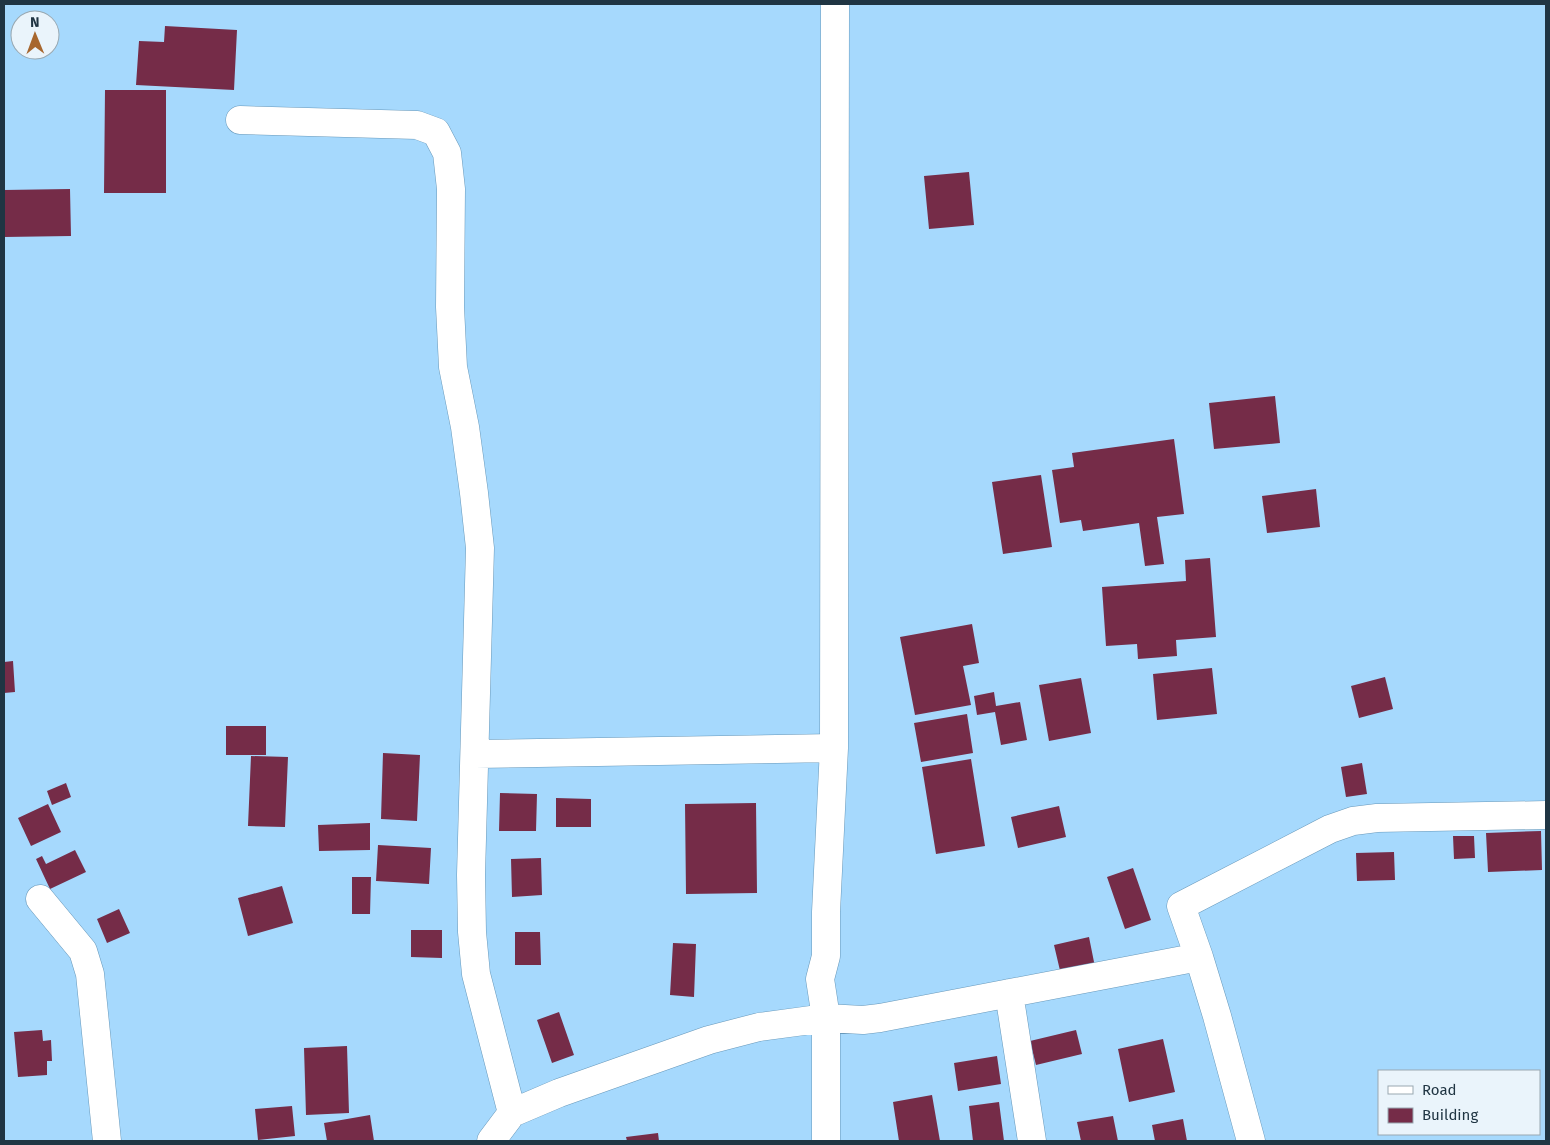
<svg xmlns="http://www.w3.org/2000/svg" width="1550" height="1145" font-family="'Fira Sans',sans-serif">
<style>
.building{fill:#752c48}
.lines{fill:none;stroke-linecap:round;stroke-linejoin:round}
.minor-casing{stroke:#6798ba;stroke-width:29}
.minor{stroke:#fff;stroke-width:28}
</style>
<rect width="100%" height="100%" fill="#a6d9fd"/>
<path class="building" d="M165,26L237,30L234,90L136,85L139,41L164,42Z
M105,90H166V193H104Z
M969,172L974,225L929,229L924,176Z
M70,189L71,236L4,237V190Z
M1275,396L1280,443L1214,449L1209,403Z
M1174,439L1184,514L1157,517L1164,564L1145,566L1139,523L1083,531L1081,520L1060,523L1052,470L1074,467L1072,453Z
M1041,475L1052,547L1003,554L992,482Z
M1316,489L1320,527L1267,533L1262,496Z
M1210,558L1216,637L1176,640L1177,656L1138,659L1137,644L1106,646L1102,587L1186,581L1185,560Z
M972,624L979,663L963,666L971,705L915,715L900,637Z
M13,661L15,692L4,693V662Z
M1212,668L1217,714L1157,720L1153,674Z
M1385,677L1393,709L1359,718L1351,686Z
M1081,678L1091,733L1049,741L1039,685Z
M994,692L996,706L1020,702L1027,740L1001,745L995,712L977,715L974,696Z
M967,714L973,753L921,762L914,723Z
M226,726H266V755H226Z
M383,753L420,755L417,821L381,819Z
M251,756L288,757L285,827L248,826Z
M971,759L985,846L936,854L922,767Z
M1362,763L1367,794L1346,797L1341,767Z
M66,783L71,797L52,805L47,791Z
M500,793L537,794L536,831H499Z
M556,798L591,799V827H556Z
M756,803L757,893L686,894L685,804Z
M48,804L61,832L31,846L18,818Z
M1059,806L1066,837L1018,848L1011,817Z
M370,823V850L319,851L318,825Z
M1541,831L1542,870L1488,872L1486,833Z
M1453,836H1474L1475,858L1454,859Z
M378,845L431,848L429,884L376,881Z
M75,850L86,872L50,889L36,859L42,856L46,864Z
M1394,852L1395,880L1357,881L1356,853Z
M541,858L542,895L512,897L511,859Z
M1133,868L1151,920L1125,929L1107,877Z
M352,877H371L370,914H352Z
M282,886L293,923L248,936L238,898Z
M119,909L130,933L107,943L97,919Z
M411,930H442V958L411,957Z
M515,932H540L541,965H515Z
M1089,937L1096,972L1062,979L1054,945Z
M673,943L696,944L694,997L670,995Z
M559,1012L574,1055L552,1063L537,1020Z
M42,1030L43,1041L51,1040L52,1061H47V1075L18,1077L14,1032Z
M1076,1030L1082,1054L1036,1065L1030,1041Z
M1163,1039L1175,1092L1129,1102L1118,1049Z
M347,1046L349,1113L306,1115L304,1048Z
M997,1056L1001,1084L958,1091L954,1063Z
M932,1095L940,1141H899L893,1102Z
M999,1102L1004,1141H973L969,1106Z
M292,1106L295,1136L258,1140L255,1109Z
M370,1115L374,1141H327L324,1123Z
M1113,1116L1118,1141H1081L1077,1122Z
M1183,1119L1187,1141H1155L1152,1125Z
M658,1133L659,1141H627L626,1137Z"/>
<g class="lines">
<g class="minor-casing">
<path id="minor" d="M240,120L417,125L436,132L447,153L451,189L450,307L453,367L465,427L474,493L480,548L471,875L472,932L476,974L512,1113
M475,754L834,748
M40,899L83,951L90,974L107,1141
M1199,957L1181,906L1330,829L1353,821L1377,818L1546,815
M1009,993L1032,1141
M491,1141L512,1113L559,1093L709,1040L759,1027L826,1018L863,1020L880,1018L1199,957L1217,1016L1251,1141
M826,1141V1018L820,979L826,956V912L834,748L835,4"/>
</g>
<use href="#minor" class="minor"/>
</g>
<rect width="1550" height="1145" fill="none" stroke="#203543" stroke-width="10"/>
<rect x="1378" y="1070" width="162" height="65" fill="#eaf4fb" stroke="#99a8b1"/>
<rect x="1388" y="1086" width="25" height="8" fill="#ffffff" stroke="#99a8b1"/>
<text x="1422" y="1095" font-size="15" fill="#203543">Road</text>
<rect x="1388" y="1108" width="25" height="15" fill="#752c48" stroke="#99a8b1"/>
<text x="1422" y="1120" font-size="15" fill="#203543">Building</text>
<g transform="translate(35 35) rotate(359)"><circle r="24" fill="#eaf4fb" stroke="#99a8b1"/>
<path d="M0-4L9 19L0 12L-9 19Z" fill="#a7672f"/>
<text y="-8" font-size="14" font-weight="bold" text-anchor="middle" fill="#203543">N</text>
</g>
</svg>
